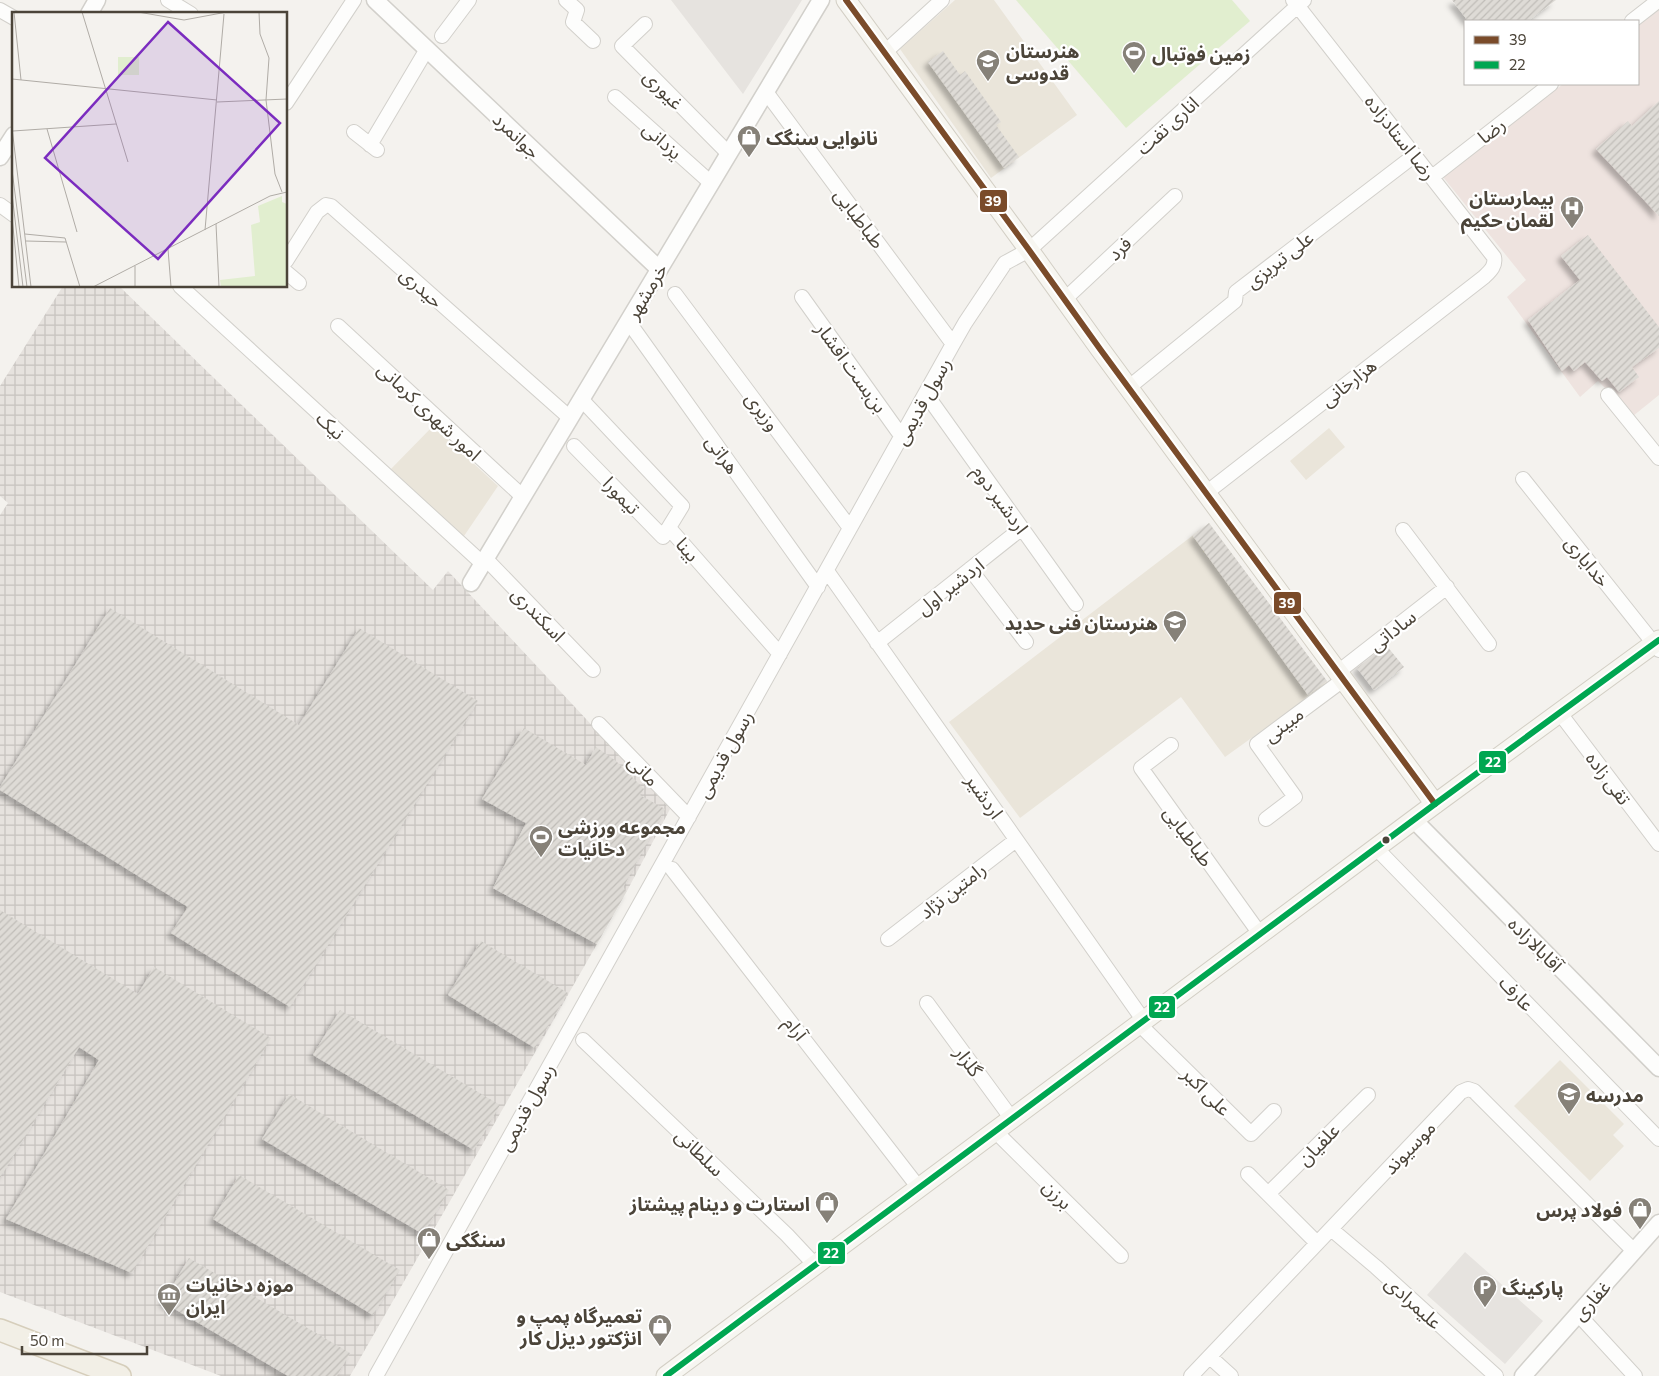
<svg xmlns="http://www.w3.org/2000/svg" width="1659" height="1376" font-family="Commissioner,'Noto Sans Arabic',sans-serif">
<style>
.industrial{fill:url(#industrial-grid)}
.education{fill:#eae5da}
.medical{fill:#eee3df}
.grass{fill:#e1eecf}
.parking{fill:#e6e3df}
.building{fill:url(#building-hatch);filter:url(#shadow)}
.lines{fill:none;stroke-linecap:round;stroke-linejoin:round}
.minor-casing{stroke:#d2d0cb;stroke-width:16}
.tertiary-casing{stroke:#d2d0cb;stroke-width:19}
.secondary-casing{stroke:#d3cfc5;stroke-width:21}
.primary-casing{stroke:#d6cebb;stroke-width:24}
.minor{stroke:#fdfdfc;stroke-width:14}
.tertiary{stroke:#fdfdfc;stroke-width:16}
.secondary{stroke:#f7f6f1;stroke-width:19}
.primary{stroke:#f2efe6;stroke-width:21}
.bus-1-casing{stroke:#fff;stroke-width:10}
.bus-2-casing{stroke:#fff;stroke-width:10}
.bus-1{stroke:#7a4b2a;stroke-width:6}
.bus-2{stroke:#00a651;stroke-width:6}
.bus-dot{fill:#4b4439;stroke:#fff;stroke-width:2}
.labels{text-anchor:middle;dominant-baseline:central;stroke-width:4.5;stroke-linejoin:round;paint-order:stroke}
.poi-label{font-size:19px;font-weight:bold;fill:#4b4439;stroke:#fff;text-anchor:start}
.street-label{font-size:19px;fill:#4b4439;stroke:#fff}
.inset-road{fill:none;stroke:#b0aca6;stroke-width:1}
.view{fill:#7b2cbf;fill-opacity:0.15;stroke:#7b2cbf;stroke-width:2.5}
.inset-edge{fill:none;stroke:#4b4439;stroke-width:2.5}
.line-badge{stroke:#fff;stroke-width:2}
.badge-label{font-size:14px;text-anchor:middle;font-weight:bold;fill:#fff}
</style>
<defs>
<pattern id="industrial-grid" width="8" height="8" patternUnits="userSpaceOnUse" patternTransform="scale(1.25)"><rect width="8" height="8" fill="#e6e2de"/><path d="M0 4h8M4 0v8" fill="none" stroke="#c7c3bf"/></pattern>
<pattern id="building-hatch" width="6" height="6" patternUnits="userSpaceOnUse" patternTransform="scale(1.25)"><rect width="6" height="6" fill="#dedbd6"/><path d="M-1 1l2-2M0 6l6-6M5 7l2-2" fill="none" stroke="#c0bdb8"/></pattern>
<filter id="shadow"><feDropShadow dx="-4.5" dy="4.5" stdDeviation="2.5" flood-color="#0004"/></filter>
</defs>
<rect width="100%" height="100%" fill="#f4f2ee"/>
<path class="industrial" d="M63,286H119L433,590L448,571L670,809L627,891L524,829L493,888L597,944L350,1376H221L0,1292V515L8,503L0,496V386Z"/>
<path class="education" d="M955,0H994L1077,115L991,178L900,49Z
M433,426L498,486L464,536L389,471Z
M1329,428L1345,447L1306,480L1290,461Z
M1209,523L1328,683L1225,757L1181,697L1020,818L949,722Z
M1560,1060L1624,1124L1613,1135L1624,1146L1590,1181L1514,1106Z"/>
<path class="medical" d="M1659,10V395L1633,416L1598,381L1580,397L1507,297L1526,280L1443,177L1563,84H1638V26Z"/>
<path class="grass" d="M1016,0H1232L1250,21L1126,128Z"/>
<path class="parking" d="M671,0H802L743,94Z
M1465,1252L1543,1321L1505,1364L1427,1295Z"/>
<path class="building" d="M1452,0H1556L1528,21H1468Z
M943,51L960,75L965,71L1001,122L996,125L1019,157L1004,168L928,62Z
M1659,101V216L1596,149L1628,121L1632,126Z
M1588,235L1659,327V348L1632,367L1639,377L1619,392L1607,377L1602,381L1585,362L1574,371L1569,365L1562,371L1528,320L1580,280L1561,256Z
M1209,523L1327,681L1308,695L1193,536Z
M110,608L299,725L359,628L478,701L290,1007L171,933L188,907L0,790V787Z
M1386,645L1404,667L1374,690L1357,668Z
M524,728L586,765L596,747L616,761L644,789L640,795L665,809L623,888L627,891L597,944L493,888L526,823L482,799Z
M0,910L138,994L154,967L271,1038L132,1273L6,1219L99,1060L79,1047L0,1178Z
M481,941L568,993L535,1048L448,995Z
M340,1010L500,1105L474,1150L313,1055Z
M289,1094L449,1190L423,1234L262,1139Z
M239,1175L400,1270L373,1315L213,1219Z
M189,1258L350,1353L337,1376H288L163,1302Z"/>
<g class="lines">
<g class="minor-casing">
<path id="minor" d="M168,0L191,14
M566,0L577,10L573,22L593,41
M0,10L14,18
M1632,21L1659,0
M645,24L622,46L729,154
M442,36L469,0
M884,53L942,0
M766,92L953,344
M615,97L711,183
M286,103L354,0
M354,132L377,150
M370,145L427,49
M1432,177L1551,84
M0,205L14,215
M286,261L317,212L326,205L331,206L570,418
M286,272L299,283
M180,286L482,563
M675,294L850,528
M802,297L902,437
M1064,300L1175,196
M628,321L818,587
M338,326L522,496
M1128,388L1235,301L1236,292L1415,155
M926,394L1076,604
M1608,395L1659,458
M574,446L663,537L682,506L581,399
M1523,479L1659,650
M1206,493L1484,277C1490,271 1496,266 1494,257L1293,0
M669,528L780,654
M1403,530L1489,644
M485,558L593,670
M970,569L1026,642
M827,571L1144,1021
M877,643L1022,528
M1338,672L1447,587
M1559,712L1659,844
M599,724L689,817
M1171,745L1141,768L1260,934
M1266,819L1295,797L1257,744L1343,680
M1376,848L1659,1139
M672,869L919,1188
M888,939L1016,840
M927,1003L1012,1119
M1139,1024L1251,1134L1274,1111
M583,1040L787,1235L815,1265
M995,1131L1121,1256
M1248,1174L1317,1243
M1269,1193L1368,1095
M1331,1229L1376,1267L1496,1376
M1578,1314L1635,1376
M1210,1357L1231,1376
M376,1376L953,344L965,323L1005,263L1029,250L1304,0
M1191,1376L1461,1092L1468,1089L1474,1091L1634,1251"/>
</g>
<g class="tertiary-casing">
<path id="tertiary" d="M375,0L659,269
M89,14L97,0
M0,157L14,135
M471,583L821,0
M1414,820L1659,1068
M1523,1376L1659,1223"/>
</g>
<g class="secondary-casing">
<path id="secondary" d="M846,0L1029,250L1100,349L1435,804
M666,1376L1435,804L1659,640"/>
</g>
<g class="primary-casing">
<path id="primary" d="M0,1330L120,1376"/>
</g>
<use href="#minor" class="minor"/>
<use href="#tertiary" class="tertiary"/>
<use href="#secondary" class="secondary"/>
<use href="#primary" class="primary"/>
<g class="bus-1-casing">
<path id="bus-1" d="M846,0L1029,250L1100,349L1435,804"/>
</g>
<g class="bus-2-casing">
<path id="bus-2" d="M666,1376L1435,804L1659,640"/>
</g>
<use href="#bus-1" class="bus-1"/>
<use href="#bus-2" class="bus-2"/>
</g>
<defs>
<g id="stadium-pin" transform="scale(1.25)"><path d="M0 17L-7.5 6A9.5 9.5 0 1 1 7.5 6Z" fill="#868178" stroke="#fff"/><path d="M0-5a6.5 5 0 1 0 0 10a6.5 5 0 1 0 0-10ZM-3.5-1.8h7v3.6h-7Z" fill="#fff"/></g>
<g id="school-pin" transform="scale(1.25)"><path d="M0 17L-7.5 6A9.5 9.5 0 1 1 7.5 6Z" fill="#868178" stroke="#fff"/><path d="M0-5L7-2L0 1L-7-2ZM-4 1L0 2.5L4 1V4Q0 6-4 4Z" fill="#fff"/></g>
<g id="shop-pin" transform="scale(1.25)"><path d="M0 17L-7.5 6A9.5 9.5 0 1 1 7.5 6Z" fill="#868178" stroke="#fff"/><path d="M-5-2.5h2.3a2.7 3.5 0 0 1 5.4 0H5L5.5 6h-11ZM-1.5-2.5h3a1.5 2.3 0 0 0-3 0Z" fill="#fff"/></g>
<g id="hospital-pin" transform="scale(1.25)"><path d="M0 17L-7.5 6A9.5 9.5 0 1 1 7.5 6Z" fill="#868178" stroke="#fff"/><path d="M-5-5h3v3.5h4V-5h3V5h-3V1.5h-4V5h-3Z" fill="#fff"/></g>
<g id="parking-pin" transform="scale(1.25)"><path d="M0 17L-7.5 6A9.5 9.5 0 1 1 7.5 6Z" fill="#868178" stroke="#fff"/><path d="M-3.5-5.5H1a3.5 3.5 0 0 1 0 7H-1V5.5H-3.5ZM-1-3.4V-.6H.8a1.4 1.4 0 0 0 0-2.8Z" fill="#fff"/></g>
<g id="museum-pin" transform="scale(1.25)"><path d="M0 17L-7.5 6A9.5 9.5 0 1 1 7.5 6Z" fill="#868178" stroke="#fff"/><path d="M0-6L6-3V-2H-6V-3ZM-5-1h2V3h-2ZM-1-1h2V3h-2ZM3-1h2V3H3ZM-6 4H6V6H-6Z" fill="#fff"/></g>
</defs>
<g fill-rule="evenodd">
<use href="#stadium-pin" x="1134" y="53"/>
<use href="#school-pin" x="988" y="61"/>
<use href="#shop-pin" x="749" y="137"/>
<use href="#hospital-pin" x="1572" y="208"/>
<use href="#school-pin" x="1175" y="622"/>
<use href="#stadium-pin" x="541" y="837"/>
<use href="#school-pin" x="1569" y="1094"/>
<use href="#shop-pin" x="827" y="1203"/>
<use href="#shop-pin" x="1640" y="1209"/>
<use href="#shop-pin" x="429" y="1239"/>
<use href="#parking-pin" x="1485" y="1287"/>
<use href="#museum-pin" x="169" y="1295"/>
<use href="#shop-pin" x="660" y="1326"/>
</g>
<circle class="bus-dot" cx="1386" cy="840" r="4.5"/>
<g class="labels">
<g class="poi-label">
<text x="1006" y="50">هنرستان<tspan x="1006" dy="22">قدوسی</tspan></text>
<text x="1152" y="53">زمین فوتبال</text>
<text x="766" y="137">نانوایی سنگک</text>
<text x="1554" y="197" text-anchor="end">بیمارستان<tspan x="1554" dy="22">لقمان حکیم</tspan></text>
<text x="1158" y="622" text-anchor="end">هنرستان فنی حدید</text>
<text x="558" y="826">مجموعه ورزشی<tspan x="558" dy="22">دخانیات</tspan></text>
<text x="1586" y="1094">مدرسه</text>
<text x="810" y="1203" text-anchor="end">استارت و دینام پیشتاز</text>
<text x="1622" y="1209" text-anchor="end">فولاد پرس</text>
<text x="446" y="1239">سنگکی</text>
<text x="186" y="1284">موزه دخانیات<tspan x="186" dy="22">ایران</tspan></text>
<text x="1502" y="1287">پارکینگ</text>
<text x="642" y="1315" text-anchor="end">تعمیرگاه پمپ و<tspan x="642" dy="22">انژکتور دیزل کار</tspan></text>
</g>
<g class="street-label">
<text transform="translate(664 89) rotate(45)">غیوری</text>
<text transform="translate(1167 125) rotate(-42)">اناری تفت</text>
<text transform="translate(1491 130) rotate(-38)">رضا</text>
<text transform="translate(517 135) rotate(44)">جوانمرد</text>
<text transform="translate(1401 137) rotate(52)">رضا استادزاده</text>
<text transform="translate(663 140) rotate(42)">یزدانی</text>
<text transform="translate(860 218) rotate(53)">طباطبایی</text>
<text transform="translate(1119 248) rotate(-43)">فرد</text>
<text transform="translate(1279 259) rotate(-38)">علی تبریزی</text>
<text transform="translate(422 287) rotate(42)">حیدری</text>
<text transform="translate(646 291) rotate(-59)">خرمشهر</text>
<text transform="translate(852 367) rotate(54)">بن‌بست افشار</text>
<text transform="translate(1348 382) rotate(-38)">هزارخانی</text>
<text transform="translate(922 401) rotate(-61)">رسول قدیمی</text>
<text transform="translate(430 411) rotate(43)">امور شهری کرمانی</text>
<text transform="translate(763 411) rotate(53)">وزیری</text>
<text transform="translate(331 425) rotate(43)">نیک</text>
<text transform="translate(723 454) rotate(54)">هراتی</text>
<text transform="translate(622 495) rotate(46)">تیمورا</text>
<text transform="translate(1001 499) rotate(54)">اردشیر دوم</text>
<text transform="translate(688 549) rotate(49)">بینا</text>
<text transform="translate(1588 561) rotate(51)">خدایاری</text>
<text transform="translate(950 586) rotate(-38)">اردشیر اول</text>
<text transform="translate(539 614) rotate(46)">اسکندری</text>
<text transform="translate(1392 630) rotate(-38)">ساداتی</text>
<text transform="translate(1283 724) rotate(-37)">مبینی</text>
<text transform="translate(724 754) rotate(-61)">رسول قدیمی</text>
<text transform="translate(644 770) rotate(46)">مانی</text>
<text transform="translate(1609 778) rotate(53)">تقی زاده</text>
<text transform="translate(985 796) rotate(55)">اردشیر</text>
<text transform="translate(1189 836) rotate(54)">طباطبایی</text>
<text transform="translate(952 890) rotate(-38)">رامتین نژاد</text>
<text transform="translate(1536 944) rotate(45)">آقابالازاده</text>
<text transform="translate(1517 993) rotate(46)">عارف</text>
<text transform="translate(796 1028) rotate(52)">آرام</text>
<text transform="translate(969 1061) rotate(54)">گلزار</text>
<text transform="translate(1207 1091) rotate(45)">علی اکبر</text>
<text transform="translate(526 1107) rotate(-61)">رسول قدیمی</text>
<text transform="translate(1318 1144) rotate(-45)">علفیان</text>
<text transform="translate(1409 1147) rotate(-46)">موسیوند</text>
<text transform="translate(700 1152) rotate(44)">سلطانی</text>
<text transform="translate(1058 1194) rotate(45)">برزن</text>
<text transform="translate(1591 1300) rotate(-48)">غفاری</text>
<text transform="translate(1414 1302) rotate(42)">علیمرادی</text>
</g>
</g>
<g transform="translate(12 12)">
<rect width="275" height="275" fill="#f4f2ee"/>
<path d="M106,45H127V63H106Z" fill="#e1eecf"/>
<path d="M270,184V190L275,192V275H209L208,268L243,264L239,213L248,210L246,194Z" fill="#e1eecf"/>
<path class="inset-road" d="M2,0L9,68M70,0L116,150M126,0L172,8L215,0M247,0L248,22L257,46L254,88L263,162L270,180M0,67L205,88M205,90L275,87M0,116L19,275M35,117L65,220M1,119L104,112M0,158L15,275M0,182L11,275M0,205L7,275M204,212L207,275M193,218L212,2M13,222L53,226M53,226L68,275M14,229L54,230M156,237L159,275M81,275L258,184L275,180M123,275V254"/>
<path class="view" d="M156,10L268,111L146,247L33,146Z"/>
<rect width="275" height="275" class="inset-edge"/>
</g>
<g class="line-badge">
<rect x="979" y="189" width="29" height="24" rx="5" fill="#7a4b2a"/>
<rect x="1273" y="591" width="29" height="24" rx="5" fill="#7a4b2a"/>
<rect x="1478" y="750" width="29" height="24" rx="5" fill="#00a651"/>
<rect x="1148" y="995" width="28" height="24" rx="5" fill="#00a651"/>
<rect x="817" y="1241" width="29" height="24" rx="5" fill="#00a651"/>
</g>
<g class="badge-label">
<text x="993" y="206">39</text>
<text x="1287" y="608">39</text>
<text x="1493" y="767">22</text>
<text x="1162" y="1012">22</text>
<text x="831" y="1258">22</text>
</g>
<rect x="1464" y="20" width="175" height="65" fill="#ffffff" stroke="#b7b4b0"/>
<rect x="1474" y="36" width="25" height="8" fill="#7a4b2a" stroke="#b7b4b0"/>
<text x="1509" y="45" font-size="15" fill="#4b4439">39</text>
<rect x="1474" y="61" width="25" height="8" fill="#00a651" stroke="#b7b4b0"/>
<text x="1509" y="70" font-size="15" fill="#4b4439">22</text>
<path d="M22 1346v8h125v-8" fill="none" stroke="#4b4439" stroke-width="2.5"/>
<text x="30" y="1346" font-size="15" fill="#4b4439" stroke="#ffffff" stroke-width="4" paint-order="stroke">50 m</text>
</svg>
